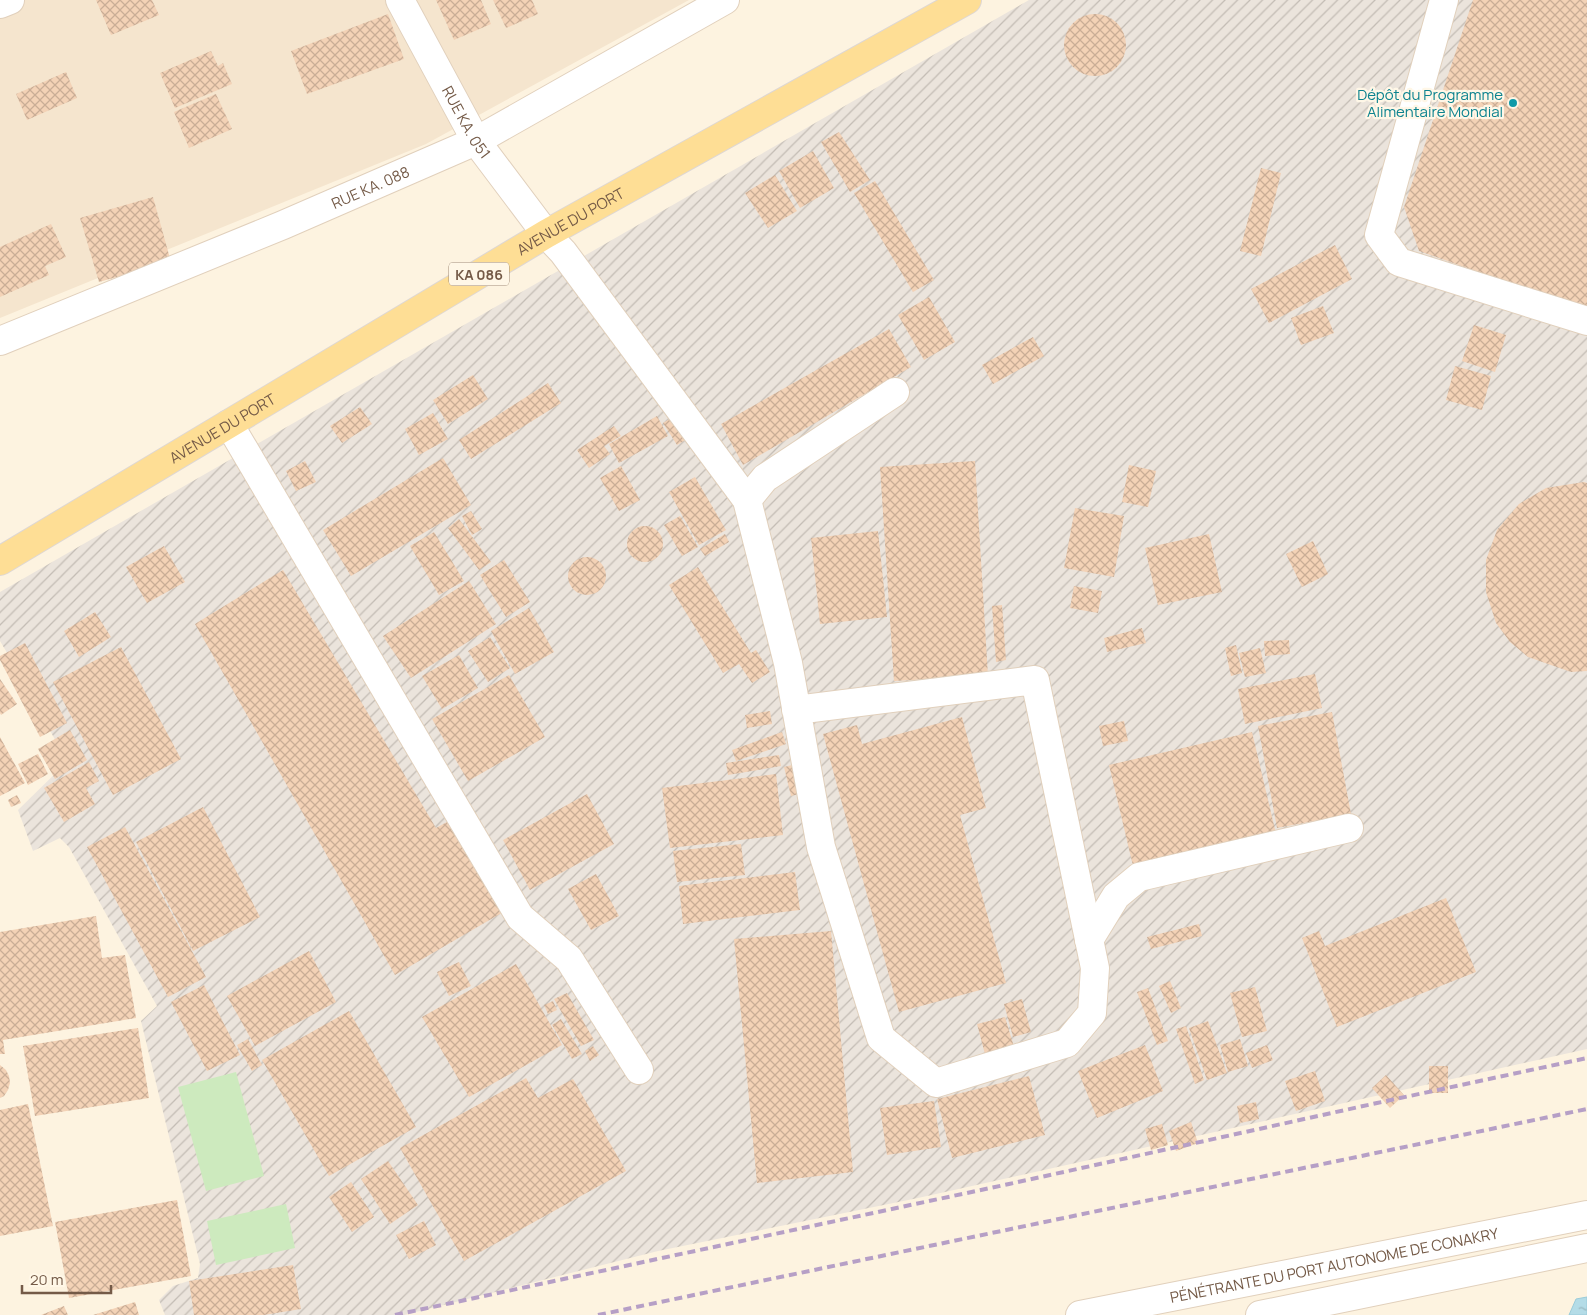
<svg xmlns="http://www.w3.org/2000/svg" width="1587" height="1315" font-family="Manrope,sans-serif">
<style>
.residential{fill:#f5e5ce}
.industrial{fill:url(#industrial-furrows)}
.green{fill:#cdeabe}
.water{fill:url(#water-ripples);stroke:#9acbd9}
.building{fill:url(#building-cross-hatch)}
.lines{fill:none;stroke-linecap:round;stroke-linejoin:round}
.minor-casing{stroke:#e1d0bc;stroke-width:30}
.major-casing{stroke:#ded7d3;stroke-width:30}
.minor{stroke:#fff;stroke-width:28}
.major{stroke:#fede95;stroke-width:28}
.rail{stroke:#b69fc6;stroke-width:4;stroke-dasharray:8 5;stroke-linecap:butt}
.culture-dot{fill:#0f9aa8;stroke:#fff7e7;stroke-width:2}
.labels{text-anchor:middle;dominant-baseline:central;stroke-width:4.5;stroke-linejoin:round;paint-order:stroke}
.shield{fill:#fff7e7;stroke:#9e8977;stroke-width:1}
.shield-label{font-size:14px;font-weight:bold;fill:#745a47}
.culture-label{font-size:15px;fill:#0d838f;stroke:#fff7e7;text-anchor:end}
.street-label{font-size:15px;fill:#745a47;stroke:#fff7e7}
</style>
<defs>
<pattern id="industrial-furrows" width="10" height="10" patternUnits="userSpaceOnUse" patternTransform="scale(1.25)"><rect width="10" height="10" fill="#ebe4dc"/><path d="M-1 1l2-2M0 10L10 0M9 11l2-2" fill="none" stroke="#c3bcb4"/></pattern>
<pattern id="water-ripples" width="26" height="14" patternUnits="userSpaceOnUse" patternTransform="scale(1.25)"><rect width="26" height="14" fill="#b4dce7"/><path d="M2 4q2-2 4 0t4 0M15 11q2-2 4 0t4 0" fill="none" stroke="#97b5bd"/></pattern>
<pattern id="building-cross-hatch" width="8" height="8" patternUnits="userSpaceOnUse" patternTransform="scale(1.25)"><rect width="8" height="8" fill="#f3d2b6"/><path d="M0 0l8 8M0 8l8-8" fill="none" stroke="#c9ad96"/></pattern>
</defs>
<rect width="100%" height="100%" fill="#fdf3e0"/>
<path class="residential" d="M0,0H689L426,144L0,318Z"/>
<path class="industrial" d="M1029,0H1587V1049L918,1198L658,1251L404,1315H165L159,1300L173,1286L198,1278L200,1264L141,1021L157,1006L69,847L60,838L33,851L18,810L67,762L18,671L0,641V592Z"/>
<path class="green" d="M236,1072L264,1176L206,1191L178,1087Z
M286,1204L295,1248L216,1265L207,1221Z"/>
<path class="water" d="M1587,1297V1315H1569L1576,1299Z"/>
<path class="building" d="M96,0H152L159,15L111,35Z
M436,0H481L491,24L454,40Z
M493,0H532L538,14L506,28Z
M1473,0H1587V310L1419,251L1404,207Z
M388,14L404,59L307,94L291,51Z
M1064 45a31 31 0 1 1 62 0a31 31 0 1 1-62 0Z
M211,51L218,66L223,63L232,84L175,108L160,73Z
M66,72L77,98L27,120L16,94Z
M216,94L232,129L189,148L174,112Z
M839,132L870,180L850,192L821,142Z
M813,151L834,188L800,208L779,171Z
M1261,168L1281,173L1261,256L1240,251Z
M775,175L797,211L768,228L745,193Z
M875,181L934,280L913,292L854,193Z
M153,197L171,262L99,282L80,218Z
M51,224L66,257L45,266L49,275L0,297V247Z
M1335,245L1352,279L1269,323L1251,289Z
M929,297L955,342L924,360L898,315Z
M1323,306L1334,333L1301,345L1291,318Z
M1474,325L1506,335L1495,372L1462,361Z
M889,329L911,367L743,465L721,424Z
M1033,337L1044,356L993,384L982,365Z
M1455,366L1491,376L1482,410L1446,400Z
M473,375L488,399L448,424L433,400Z
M548,383L561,403L471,459L459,440Z
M360,407L372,424L342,443L330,426Z
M433,413L448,439L419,455L405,429Z
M657,416L668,436L619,463L609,444Z
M673,417L687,439L677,445L663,423Z
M614,426L621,436L604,446L610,454L589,468L577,450Z
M443,458L471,505L351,576L323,530Z
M305,461L316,482L296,491L286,471Z
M975,461L988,676L894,681L880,467Z
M1129,465L1156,471L1148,507L1122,502Z
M621,466L640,500L619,511L600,478Z
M695,477L726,530L699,545L669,492Z
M1584,482L1587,483V671L1571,672L1528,657L1510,642L1496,623L1486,592V560L1497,530L1519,504L1546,488Z
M1075,508L1124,516L1114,577L1064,568Z
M471,511L482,529L472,535L462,516Z
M680,516L698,547L682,556L664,525Z
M459,519L491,562L479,570L448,528Z
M627 544a18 18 0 1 1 36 0a18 18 0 1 1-36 0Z
M878,531L887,617L820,624L811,538Z
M434,532L464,581L439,595L410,546Z
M725,534L729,542L705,556L700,549Z
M1209,534L1222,592L1158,605L1145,548Z
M1313,541L1328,574L1302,587L1286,554Z
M164,546L185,582L147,603L126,567Z
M568 576a19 19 0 1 1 38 0a19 19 0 1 1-38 0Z
M504,560L530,602L506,617L480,575Z
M698,567L751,653L756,650L770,672L752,683L739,664L723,673L669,585Z
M283,570L436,828L454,818L505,911L395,975L195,624Z
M469,581L496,624L411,678L383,636Z
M1074,586L1102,591L1098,613L1070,608Z
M1002,605L1006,660L996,662L992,606Z
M529,608L554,652L515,674L491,631Z
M95,612L111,637L79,657L64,631Z
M1142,628L1146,643L1107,652L1104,638Z
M490,637L510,668L488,682L468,651Z
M1289,640L1290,654L1265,656L1264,641Z
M25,643L67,723L40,737L0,660V656Z
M1236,645L1242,673L1231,676L1225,648Z
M121,647L181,759L113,795L53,682Z
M1260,648L1266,673L1245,677L1239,653Z
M459,655L478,688L442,709L422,676Z
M1315,674L1322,708L1245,724L1238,689Z
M509,675L545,737L468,781L432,719Z
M0,679L17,704L1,715L0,713Z
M770,711L772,724L747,728L745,715Z
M1332,712L1351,814L1277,828L1258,726Z
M962,717L986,808L960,815L1006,983L899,1012L823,734L857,725L862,744Z
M1124,721L1128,741L1103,746L1099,726Z
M70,730L87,760L55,779L38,749Z
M782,732L786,744L736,761L732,750Z
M1252,732L1277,838L1134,870L1109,765Z
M0,737L25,783L0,796Z
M38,754L48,774L28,785L18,764Z
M779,755L781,766L728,775L726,763Z
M89,762L99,781L86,788L95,804L64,822L44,788Z
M800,763L807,792L791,796L784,767Z
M776,774L783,835L670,848L662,788Z
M587,794L614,844L530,890L503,840Z
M17,795L21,803L11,807L8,800Z
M203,807L260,917L193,951L136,842Z
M125,827L206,977L168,997L87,847Z
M741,844L745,875L677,882L673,851Z
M795,872L800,910L683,924L679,886Z
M596,874L619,916L591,930L568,889Z
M1446,898L1476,972L1337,1027L1302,938L1319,931L1325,946Z
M96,916L102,958L125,955L136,1018L3,1040L5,1054H0V932Z
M1199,924L1202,936L1151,949L1147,937Z
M831,931L853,1172L757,1183L734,939Z
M309,951L336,1002L255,1046L227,996Z
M459,962L471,986L449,996L437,972Z
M516,964L562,1045L469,1097L422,1017Z
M1170,981L1181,1008L1171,1013L1159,986Z
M204,985L240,1055L207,1071L171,1002Z
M1255,987L1267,1031L1242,1037L1230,993Z
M1148,988L1168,1041L1157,1045L1137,992Z
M567,993L594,1040L581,1046L554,999Z
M1022,999L1031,1032L1013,1037L1004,1004Z
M553,1001L557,1010L548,1014L544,1005Z
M349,1011L416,1127L329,1176L262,1060Z
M1005,1017L1015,1050L986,1058L977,1024Z
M561,1019L582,1054L572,1059L552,1025Z
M1208,1021L1227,1073L1207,1080L1189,1028Z
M1186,1026L1204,1080L1195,1084L1176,1029Z
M138,1028L149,1098L35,1116L23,1046Z
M248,1039L262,1065L252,1071L237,1045Z
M1240,1039L1248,1066L1228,1072L1220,1045Z
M1145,1045L1163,1091L1097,1118L1078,1071Z
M1267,1045L1273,1060L1252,1068L1246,1053Z
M593,1046L599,1055L590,1061L585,1051Z
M0,1065L6,1070L9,1076L10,1083L8,1090L4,1096L0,1098Z
M1429,1066H1448V1093H1429Z
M1315,1071L1325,1101L1296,1111L1285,1081Z
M1386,1075L1404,1095L1390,1108L1372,1088Z
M1029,1076L1045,1135L952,1158L937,1099Z
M526,1078L538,1098L573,1079L626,1171L464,1261L400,1148Z
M934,1101L941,1147L887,1155L880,1108Z
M1256,1102L1259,1119L1240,1123L1237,1106Z
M28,1104L53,1226L0,1236V1110Z
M1191,1122L1198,1143L1176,1151L1169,1131Z
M1162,1124L1168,1145L1151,1150L1145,1129Z
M388,1161L418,1205L390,1224L361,1179Z
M351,1182L374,1217L352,1232L329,1197Z
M177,1200L191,1276L69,1298L55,1222Z
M424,1221L436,1245L409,1259L396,1235Z
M293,1265L301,1309L264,1315H194L189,1281Z
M135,1302L139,1315H93Z
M64,1306L68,1315H41Z"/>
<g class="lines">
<g class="minor-casing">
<g id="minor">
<path id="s1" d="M400,0L476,141L546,234L563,252L747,500L788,663L821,847L881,1038L936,1083L1067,1043L1092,1013L1095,968L1035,680L796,710"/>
<path d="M1444,0L1379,235L1399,262L1587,321"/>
<path d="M0,4L10,0"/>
<path id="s2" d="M0,341L283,225L476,141L725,0"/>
<path d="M229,424L520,917L569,959L639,1070"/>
<path d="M747,500L765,478L895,392"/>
<path d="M1089,940L1116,896L1139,877L1349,828"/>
<path id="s3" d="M1080,1315L1587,1215"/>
<path d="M1260,1315L1587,1248"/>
</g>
</g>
<g class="major-casing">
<g id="major">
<path id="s4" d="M0,561L546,234L967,0"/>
</g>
</g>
<use href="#minor" class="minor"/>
<use href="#major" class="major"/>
<path class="rail" d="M395,1315L1009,1184L1377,1103L1587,1058
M598,1315L1587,1109"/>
</g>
<circle class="culture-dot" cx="1513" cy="103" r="5"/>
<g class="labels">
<rect class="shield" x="449" y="262.5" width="60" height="23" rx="4"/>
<g class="shield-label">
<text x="479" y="274">KA 086</text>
</g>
<g class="culture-label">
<text x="1503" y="94">Dépôt du Programme<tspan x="1503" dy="17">Alimentaire Mondial</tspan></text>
</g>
<g class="street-label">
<text stroke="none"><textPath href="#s1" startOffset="139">RUE KA. 051</textPath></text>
<text stroke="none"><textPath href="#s2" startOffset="401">RUE KA. 088</textPath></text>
<text stroke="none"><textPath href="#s4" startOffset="664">AVENUE DU PORT</textPath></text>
<text stroke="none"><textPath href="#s4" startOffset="259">AVENUE DU PORT</textPath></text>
<text stroke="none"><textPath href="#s3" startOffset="259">PÉNÉTRANTE DU PORT AUTONOME DE CONAKRY</textPath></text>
</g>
</g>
<path d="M22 1285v8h89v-8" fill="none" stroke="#745a47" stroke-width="2.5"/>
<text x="30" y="1285" font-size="15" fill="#745a47" stroke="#fff7e7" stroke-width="4" paint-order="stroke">20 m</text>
</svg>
